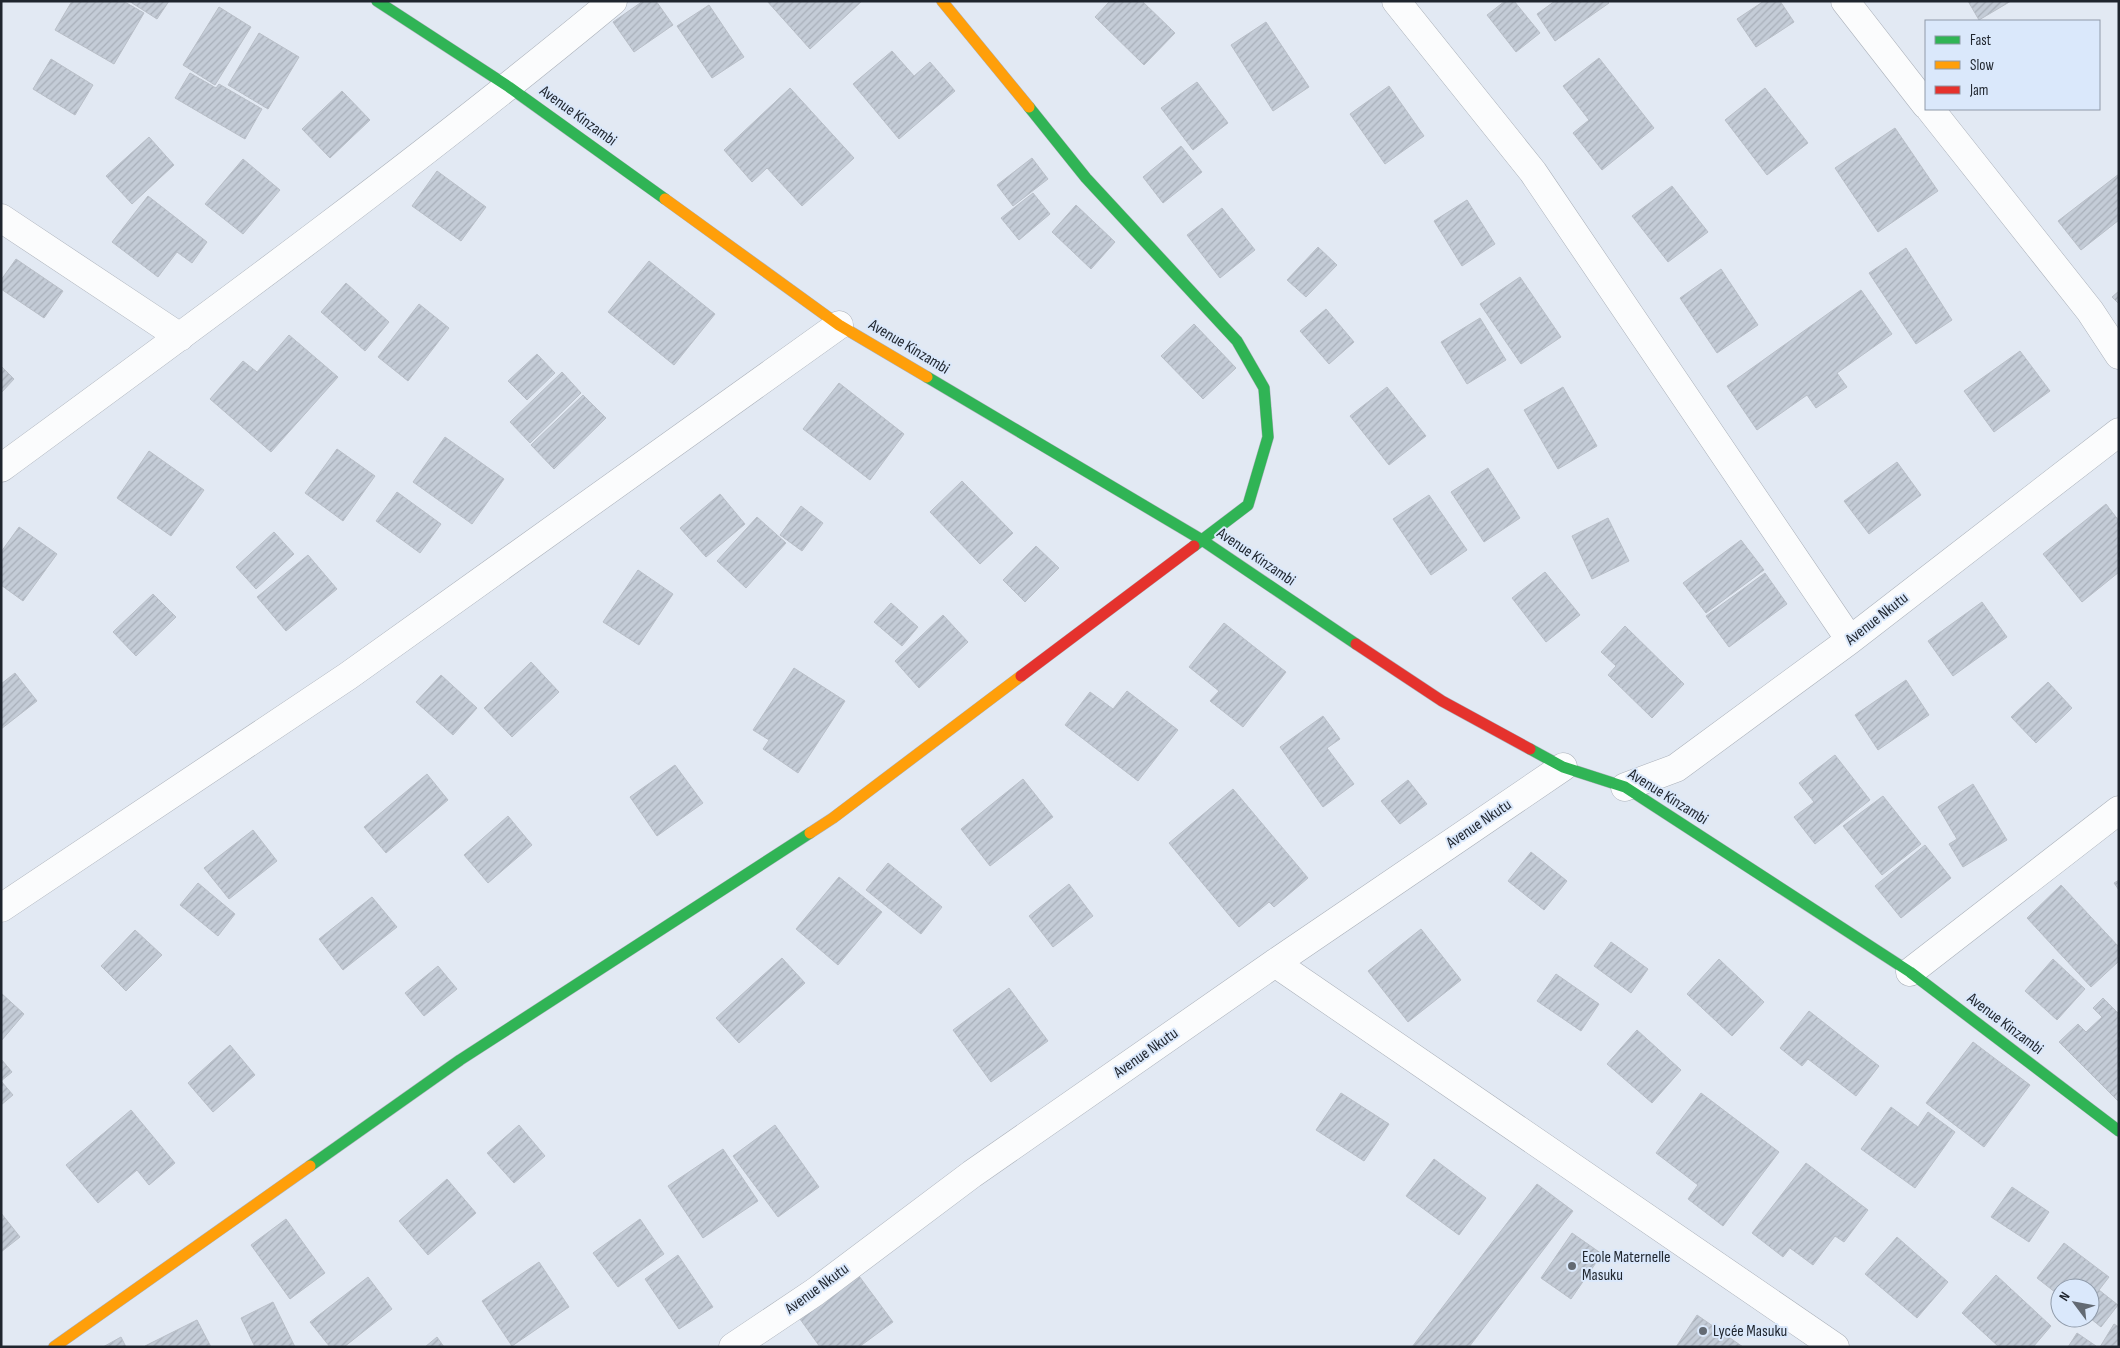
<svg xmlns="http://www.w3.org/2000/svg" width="2120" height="1348" font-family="'Sofia Sans Condensed',sans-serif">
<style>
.building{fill:url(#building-hatch);stroke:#b9bfc8}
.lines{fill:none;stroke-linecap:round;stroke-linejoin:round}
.street-casing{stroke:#abb1ba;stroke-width:29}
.fast-casing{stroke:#abb1ba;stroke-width:12}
.slow-casing{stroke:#abb1ba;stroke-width:12}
.jam-casing{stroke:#abb1ba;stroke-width:12}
.street{stroke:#fbfcfd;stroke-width:28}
.fast{stroke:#30b455;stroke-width:11}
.slow{stroke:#ff9f0a;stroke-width:11}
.jam{stroke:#e5322d;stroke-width:11}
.poi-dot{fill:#636a73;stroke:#dae8fb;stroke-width:2}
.labels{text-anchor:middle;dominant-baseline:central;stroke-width:4;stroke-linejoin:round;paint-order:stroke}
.street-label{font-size:16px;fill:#1f252e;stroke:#dae8fb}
.poi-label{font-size:16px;fill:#1f252e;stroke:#dae8fb;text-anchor:start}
</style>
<defs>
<pattern id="building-hatch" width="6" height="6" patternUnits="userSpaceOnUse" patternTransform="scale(1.25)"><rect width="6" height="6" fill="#c4ccd7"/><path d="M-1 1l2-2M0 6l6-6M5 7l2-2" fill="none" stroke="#a8afb9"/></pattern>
</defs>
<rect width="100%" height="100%" fill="#e2e9f3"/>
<path class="building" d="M72,1H123L144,13L114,64L55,30Z
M129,1H169L157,19Z
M643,1H656L673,25L634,52L613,22Z
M767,1H862L810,49Z
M1110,1H1142L1175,33L1144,65L1095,17Z
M1505,1H1514L1540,33L1516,52L1487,15Z
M1555,1H1607L1609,3L1555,41L1537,14Z
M1764,1H1780L1794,22L1756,47L1737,19Z
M1968,1H2011L1979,20Z
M709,5L744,57L712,78L677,26Z
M219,7L251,27L215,85L183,65Z
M1266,22L1309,87L1273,111L1231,45Z
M259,33L299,57L268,109L228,85Z
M892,51L914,76L930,62L955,91L899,139L853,84Z
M1599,58L1654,128L1602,170L1573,133L1589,120L1563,86Z
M51,59L93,85L75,115L33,89Z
M190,73L216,88L219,84L262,109L245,139L175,98Z
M1197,82L1228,123L1193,150L1161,108Z
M1389,86L1424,136L1385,164L1350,114Z
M790,88L854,158L802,206L767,168L752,182L724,150Z
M1765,88L1808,143L1767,175L1725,120Z
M342,91L370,120L330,158L302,129Z
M1895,128L1938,191L1878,232L1835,168Z
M149,137L174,165L132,204L106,176Z
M1181,146L1202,172L1163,203L1143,177Z
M1032,158L1048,179L1013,206L997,185Z
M243,159L280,190L243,234L205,204Z
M437,171L486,207L461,241L412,206Z
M2119,174V220L2081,250L2058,221Z
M1672,186L1708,232L1668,262L1632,216Z
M1033,193L1050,214L1019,240L1001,218Z
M148,196L207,242L192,263L177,252L158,277L112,242Z
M1467,200L1495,244L1462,266L1434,221Z
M1076,205L1115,242L1091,269L1052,232Z
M1222,208L1255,250L1220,278L1187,235Z
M1318,247L1337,265L1306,297L1287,280Z
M1906,248L1952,320L1916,344L1869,273Z
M16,259L63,291L44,318L1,289V280Z
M649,261L715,314L674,365L608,312Z
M1721,269L1758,325L1717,353L1680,298Z
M1520,277L1561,337L1521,364L1480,304Z
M346,283L389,322L365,351L321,312Z
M1861,290L1892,334L1837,373L1847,387L1816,408L1807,395L1757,430L1727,386Z
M2119,291V304L2112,297Z
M419,304L449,328L408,381L378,357Z
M1326,309L1354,342L1329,364L1300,331Z
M1480,318L1506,360L1467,384L1441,342Z
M1194,324L1236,368L1203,399L1161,356Z
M289,335L338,377L271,452L210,399L243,361L257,372Z
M2020,351L2050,391L1994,432L1964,391Z
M537,354L555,373L527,400L508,381Z
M1,366L14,379L1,393Z
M562,372L581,393L530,443L510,422Z
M839,383L904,434L870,480L803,429Z
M1387,387L1426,436L1389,465L1350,416Z
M1563,387L1597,446L1558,469L1524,410Z
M583,395L606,418L554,469L531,445Z
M445,437L504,479L472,524L413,482Z
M337,449L375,476L343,521L305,493Z
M149,451L204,490L171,536L117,498Z
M1897,462L1921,495L1869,534L1844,501Z
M1488,468L1520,518L1484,542L1451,492Z
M962,481L1013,533L980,564L930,512Z
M397,492L441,524L420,553L376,521Z
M720,494L745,524L706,557L680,528Z
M1429,495L1467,550L1431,575L1393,519Z
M2106,504L2119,521V572L2082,602L2043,554Z
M801,506L823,523L802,551L780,535Z
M757,517L786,543L746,588L717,561Z
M1608,518L1629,561L1592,579L1572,536Z
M19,527L57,554L23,601L1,585V552Z
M274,532L294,554L256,589L236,567Z
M1741,540L1764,570L1706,613L1683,583Z
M1036,546L1059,568L1025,602L1003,580Z
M308,555L337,589L286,631L257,597Z
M638,570L673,594L639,645L603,622Z
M1545,572L1580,615L1546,642L1512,598Z
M1765,573L1787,604L1729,647L1706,616Z
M153,594L176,617L136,656L113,632Z
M1982,602L2007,637L1953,676L1928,641Z
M891,603L918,627L902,646L874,622Z
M943,615L968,642L919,688L895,661Z
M1224,623L1286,672L1243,727L1210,701L1219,691L1189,667Z
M1625,626L1684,684L1652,718L1608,675L1616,666L1601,652Z
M531,662L559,692L512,737L484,708Z
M794,668L845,701L798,773L763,749L769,740L753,730Z
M15,673L37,701L1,729V684Z
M441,675L477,708L453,735L416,702Z
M1906,680L1929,715L1878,750L1855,715Z
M2048,682L2072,708L2036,743L2011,717Z
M1127,691L1178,730L1138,781L1065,725L1090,692L1113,709Z
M1323,716L1340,739L1327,748L1354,784L1323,807L1280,747Z
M1835,755L1870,800L1815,844L1794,817L1814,802L1799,783Z
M675,765L703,803L657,836L630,797Z
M427,774L448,800L386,853L364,827Z
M1023,779L1053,817L990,866L961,829Z
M1408,780L1427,804L1400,824L1381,801Z
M1973,784L2007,840L1963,867L1949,844L1957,839L1938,807Z
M1233,789L1308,878L1274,907L1269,902L1239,927L1169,843Z
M1883,796L1921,844L1882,875L1843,826Z
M508,816L532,845L488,883L464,855Z
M253,830L277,861L229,899L204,868Z
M1925,845L1951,878L1901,918L1875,886Z
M1531,852L1567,881L1544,910L1508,881Z
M888,863L942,907L921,934L866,890Z
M839,877L882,912L838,965L796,929Z
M2119,880V890L2114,883Z
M198,883L235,914L218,936L180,905Z
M1069,884L1093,916L1053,947L1029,916Z
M2061,885L2119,947V961L2091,987L2027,918Z
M372,897L397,927L343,970L319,939Z
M1421,929L1461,980L1408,1022L1368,971Z
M135,930L162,955L126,991L101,966Z
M1611,942L1648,969L1631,993L1594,966Z
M782,958L805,983L739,1043L716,1018Z
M1719,959L1764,1002L1732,1036L1687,994Z
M2053,959L2085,989L2057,1020L2025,991Z
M438,966L457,989L424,1016L405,993Z
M1556,974L1599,1004L1581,1031L1537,1001Z
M1009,988L1048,1041L991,1082L953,1030Z
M1,993L24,1014L1,1041Z
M2103,998L2119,1014V1102L2059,1042L2078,1024L2086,1032L2102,1017L2093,1008Z
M1809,1011L1879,1066L1856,1096L1808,1059L1802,1066L1780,1048Z
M1637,1030L1681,1070L1652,1103L1607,1064Z
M1973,1042L2030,1085L1984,1147L1926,1103Z
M230,1045L255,1075L213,1112L188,1083Z
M1,1059L12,1072L1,1081L13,1095L1,1105Z
M1341,1093L1389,1124L1364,1161L1316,1130Z
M1701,1093L1779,1152L1723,1226L1688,1199L1698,1185L1656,1153Z
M1891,1107L1918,1127L1928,1112L1955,1132L1915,1188L1861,1149Z
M131,1110L175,1163L149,1185L137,1170L98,1203L66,1165Z
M519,1125L545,1156L514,1183L487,1153Z
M775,1125L819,1187L778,1217L733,1156Z
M723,1149L758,1201L703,1238L668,1186Z
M1434,1159L1486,1198L1459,1235L1406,1196Z
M1806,1163L1868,1210L1844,1242L1835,1236L1813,1265L1790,1248L1783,1257L1752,1233Z
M447,1179L476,1213L428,1255L399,1221Z
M1537,1184L1573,1211L1469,1347H1412Z
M2012,1187L2049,1212L2029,1242L1991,1217Z
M1,1213L20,1237L1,1252Z
M286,1219L325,1273L290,1299L251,1245Z
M640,1219L664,1254L618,1287L593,1253Z
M1572,1233L1602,1254L1571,1299L1541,1278Z
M1897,1237L1948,1282L1917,1318L1865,1274Z
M2064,1243L2109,1277L2099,1290L2118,1305L2101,1327L2090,1318V1288H2060V1296L2037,1278Z
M678,1255L713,1307L679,1329L645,1279Z
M539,1262L569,1307L512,1346L482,1301Z
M1996,1275L2051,1326L2033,1347H1999L1962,1313Z
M859,1276L893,1322L859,1347H820L800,1319Z
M368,1277L392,1309L344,1347H330L310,1322Z
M273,1302L295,1347H255L241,1318Z
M1697,1315L1743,1347H1676Z
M197,1320L211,1347H145V1346Z
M2114,1324L2119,1327V1347H2100Z
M2077,1333L2096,1346L2095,1347H2068Z
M121,1337L126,1347H103Z
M437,1337L444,1347H425Z"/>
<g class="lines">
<g class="street-casing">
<path id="street" d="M1396,1L1533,172L1850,640
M1845,1L1926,105
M1930,109L2090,311L2119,355
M1,218L180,337
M1,468C208,316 415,165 613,1
M1625,787L1676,768L1850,640L2119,432
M1,908L348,676L839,325
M1275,963L1835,1347
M1910,972L2119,810
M733,1347L815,1292L972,1174L1275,963L1563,767"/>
</g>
<g class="fast-casing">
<path id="fast" d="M377,1L509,87L665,199
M1029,107L1086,178L1237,341L1264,388L1268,437L1248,505L1194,546
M927,377L1202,540L1356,644
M1530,749L1563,767L1625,787L1910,972L2119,1131
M310,1166L460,1060L810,833"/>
</g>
<g class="slow-casing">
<path id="slow" d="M942,1L1029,107
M665,199L839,325L927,377
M810,833L833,818L1021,676
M54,1347L310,1166"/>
</g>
<g class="jam-casing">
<path id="jam" d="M1356,644L1442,701L1530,749
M1021,676L1194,546"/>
</g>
<use href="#street" class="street"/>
<use href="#fast" class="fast"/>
<use href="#slow" class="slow"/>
<use href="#jam" class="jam"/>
</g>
<g class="poi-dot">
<circle cx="1572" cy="1266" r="5"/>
<circle cx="1703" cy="1331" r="5"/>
</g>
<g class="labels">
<g class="street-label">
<text transform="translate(578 116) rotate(36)">Avenue Kinzambi</text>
<text transform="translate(909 347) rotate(31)">Avenue Kinzambi</text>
<text transform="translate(1256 557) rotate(34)">Avenue Kinzambi</text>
<text transform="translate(1877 619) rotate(-38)">Avenue Nkutu</text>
<text transform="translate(1668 797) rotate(32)">Avenue Kinzambi</text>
<text transform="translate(1479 824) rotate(-34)">Avenue Nkutu</text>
<text transform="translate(2005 1024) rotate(37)">Avenue Kinzambi</text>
<text transform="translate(1146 1053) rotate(-35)">Avenue Nkutu</text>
<text transform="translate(817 1289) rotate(-36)">Avenue Nkutu</text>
</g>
<g class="poi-label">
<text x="1582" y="1257">Ecole Maternelle<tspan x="1582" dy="18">Masuku</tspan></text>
<text x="1713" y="1331">Lycée Masuku</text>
</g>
</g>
<rect width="2120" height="1348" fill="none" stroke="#1f252e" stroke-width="5"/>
<rect x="1925" y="20" width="175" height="90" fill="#dae8fb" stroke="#8f9aa9"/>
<rect x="1935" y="36" width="25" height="8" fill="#30b455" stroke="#8f9aa9"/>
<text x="1970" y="45" font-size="15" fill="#1f252e">Fast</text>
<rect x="1935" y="61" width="25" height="8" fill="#ff9f0a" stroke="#8f9aa9"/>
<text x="1970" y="70" font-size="15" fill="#1f252e">Slow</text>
<rect x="1935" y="86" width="25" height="8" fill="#e5322d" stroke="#8f9aa9"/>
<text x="1970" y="95" font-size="15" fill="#1f252e">Jam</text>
<g transform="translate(2075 1303) rotate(302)"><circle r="24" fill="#dae8fb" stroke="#8f9aa9"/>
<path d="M0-4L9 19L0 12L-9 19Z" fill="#636a73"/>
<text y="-8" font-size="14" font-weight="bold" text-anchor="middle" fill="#1f252e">N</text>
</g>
</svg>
